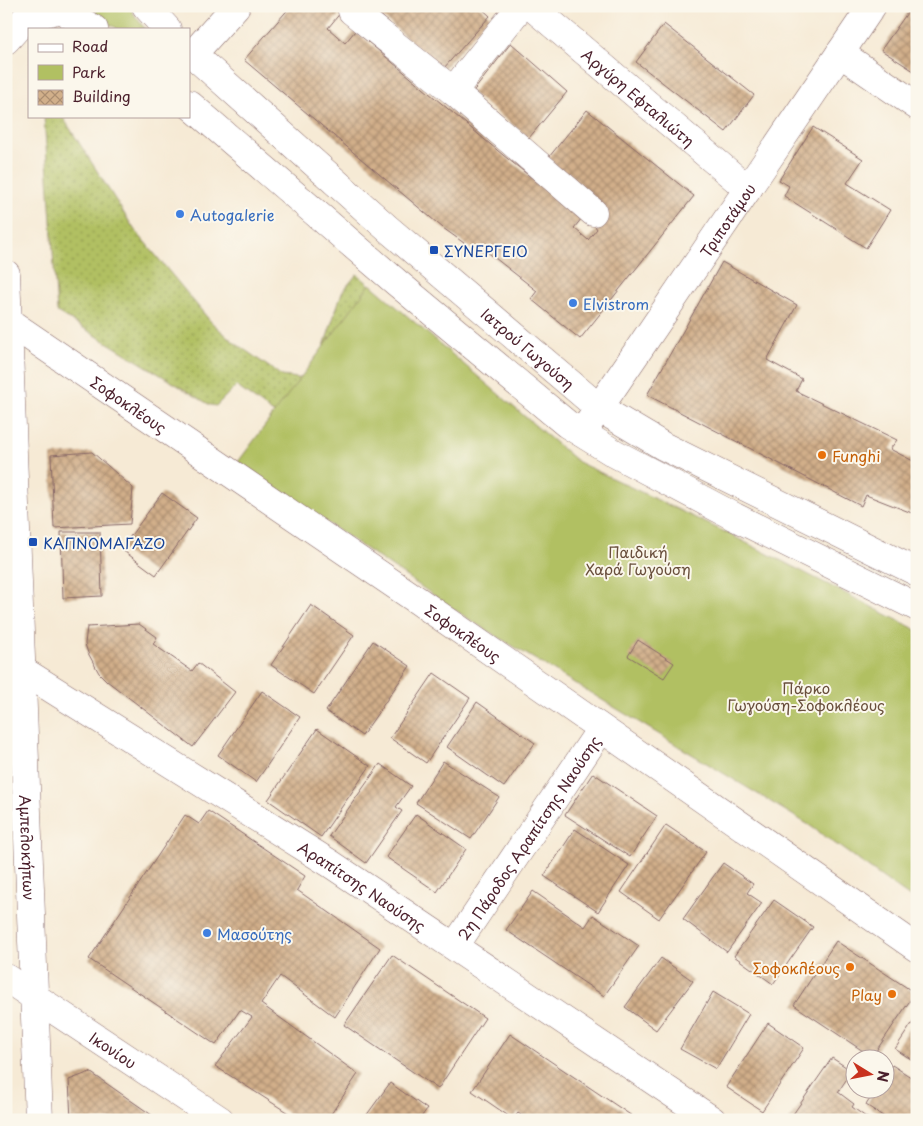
<svg xmlns="http://www.w3.org/2000/svg" width="923" height="1126" font-family="'Playpen Sans',sans-serif">
<style>
.grass{fill:url(#grass-dots);stroke:#7e7046}
.park{fill:#b1c062;stroke:#7e7046}
.building{fill:url(#building-cross-hatch)}
.lines{fill:none;stroke-linecap:round;stroke-linejoin:round}
.minor-casing{stroke:#866666;stroke-width:29}
.major-casing{stroke:#866666;stroke-width:29}
.minor{stroke:#fff;stroke-width:28}
.major{stroke:#fff;stroke-width:28}
.shop-dot{fill:#3f7fe0;stroke:#fbf7ec;stroke-width:2}
.transit-dot{fill:#1a4fb4;stroke:#fbf7ec;stroke-width:2}
.food-dot{fill:#e8710a;stroke:#fbf7ec;stroke-width:2}
.labels{text-anchor:middle;dominant-baseline:central;stroke-width:4;stroke-linejoin:round;paint-order:stroke}
.street-label{font-size:15px;fill:#4a1f2b;stroke:#fbf7ec}
.shop-label{font-size:15px;fill:#366cbe;stroke:#fbf7ec;text-anchor:start}
.transit-label{font-size:15px;fill:#164399;stroke:#fbf7ec;text-anchor:start}
.food-label{font-size:15px;fill:#c56008;stroke:#fbf7ec;text-anchor:end}
.park-label{font-size:15px;fill:#694f3c;stroke:#fbf7ec}
</style>
<defs>
<pattern id="grass-dots" width="8" height="8" patternUnits="userSpaceOnUse" patternTransform="scale(1.25)"><rect width="8" height="8" fill="#b1c062"/><path d="M2 2h.1M6 6h.1" fill="none" stroke="#929b51" stroke-width="1.8" stroke-linecap="round"/></pattern>
<pattern id="building-cross-hatch" width="8" height="8" patternUnits="userSpaceOnUse" patternTransform="scale(1.25)"><rect width="8" height="8" fill="#d1af8a"/><path d="M0 0l8 8M0 8l8-8" fill="none" stroke="#ac8e71"/></pattern>
</defs>
<rect width="100%" height="100%" fill="#fbf7ec"/>
<filter id="ink" filterUnits="userSpaceOnUse"><feTurbulence type="fractalNoise" baseFrequency=".02" numOctaves="2"/><feDisplacementMap in="SourceGraphic" scale="10" xChannelSelector="R" yChannelSelector="G"/><feConvolveMatrix kernelMatrix="1 2 1 2 8 2 1 2 1" color-interpolation-filters="sRGB"/></filter>
<filter id="wash" filterUnits="userSpaceOnUse"><feTurbulence type="fractalNoise" baseFrequency=".0096" numOctaves="4" result="noise"/><feDisplacementMap in="SourceGraphic" scale="20" xChannelSelector="R" yChannelSelector="G"/><feGaussianBlur stdDeviation="1.12" result="paint"/><feColorMatrix in="noise" values="0 0 0 0 0 0 0 0 0 0 0 0 0 0 0 0 0 1.4 0 .05"/><feComposite in="paint" operator="in"/></filter>
<g filter="url(#wash)">
<rect width="100%" height="100%" fill="#f6ead5"/>
<path class="grass" d="M44,116H62L134,229L211,322L235,343L282,376L305,379L319,361L342,292L357,274L377,291L283,420L236,386L216,406L210,405L57,312Z"/>
<path class="park" d="M100,6H128L145,29H118L94,15Z
M370,284L578,462L727,533L917,630V902L809,825L470,620L238,462Z"/>
<g id="blocks">
<path class="building" d="M291,6H346L328,28L345,43L355,31L503,155L582,218L574,228L588,240L597,229L549,157L587,110L694,196L580,339L531,299L537,291L486,251L482,256L443,228L244,60Z
M370,6H479L490,16L443,69Z
M912,6H917V73L881,50Z
M664,24L754,95L726,132L636,62Z
M511,43L567,92L529,138L472,93Z
M813,127L863,159L847,183L890,210L866,248L784,196L789,186L779,180Z
M722,262L797,305L767,360L802,379L796,391L897,440L890,449L917,463V515L866,495L861,506L647,395Z
M92,452L133,488L130,524L54,528L51,455Z
M162,493L197,518L156,575L121,549Z
M61,532H100L102,596L63,598Z
M311,605L354,635L314,694L271,665Z
M139,624L157,637L153,644L192,671L198,663L235,692L193,747L107,681L99,673L88,653L85,644L87,627Z
M638,640L674,663L664,678L628,656Z
M373,641L410,666L362,736L326,711Z
M434,673L470,698L426,763L390,738Z
M262,691L300,717L256,782L218,755Z
M477,702L535,743L504,787L447,747Z
M317,729L370,766L321,837L268,800Z
M443,761L499,797L471,839L416,803Z
M380,764L411,786L396,807L402,811L366,863L329,836Z
M593,773L657,816L630,857L565,815Z
M208,811L305,876L297,890L380,948L335,1017L280,976L261,1004L358,1074L327,1120H299L215,1066L252,1017L240,1010L216,1045L89,959L185,815L199,824Z
M416,814L466,849L437,892L386,857Z
M666,825L706,852L659,919L621,892Z
M575,829L629,865L598,912L544,876Z
M723,863L753,884L747,893L762,903L727,952L683,919Z
M533,891L585,927L593,915L639,946L604,996L506,930Z
M774,900L813,927L773,984L734,956Z
M836,941L915,993L872,1057L794,1005Z
M392,955L485,1018L438,1089L344,1025Z
M661,958L693,981L656,1030L625,1007Z
M713,992L749,1014L716,1069L680,1049Z
M917,1016V1063L895,1049Z
M768,1023L804,1048L762,1111L726,1087Z
M510,1034L638,1120H528L518,1113L513,1119L472,1091Z
M832,1058L852,1071L838,1092L854,1104L852,1107L870,1120H789Z
M892,1065L917,1081V1120H889L866,1105L877,1088H886V1075Z
M90,1072L156,1118L155,1120H71L69,1080Z
M390,1083L427,1109L419,1120H363Z"/>
</g>
</g>
<g filter="url(#ink)">
<use href="#blocks" fill-opacity="0" stroke="#866666" stroke-width="1"/>
<g class="lines">
<g class="minor-casing">
<g id="minor">
<path id="s1" d="M531,6L748,189"/>
<path d="M352,11L453,91L593,212"/>
<path d="M6,40L25,19L60,9"/>
<path d="M840,53L917,106"/>
<path d="M192,55L236,6"/>
<path d="M453,91L521,6"/>
<path id="s2" d="M6,274L39,1120"/>
<path id="s3" d="M6,320L417,600L917,948"/>
<path id="s4" d="M582,433L872,6"/>
<path id="s5" d="M9,662L331,864L712,1120"/>
<path id="s6" d="M455,946L601,729"/>
<path id="s7" d="M6,978L220,1120"/>
</g>
</g>
<g class="major-casing">
<g id="major">
<path d="M36,6L60,9L67,6"/>
<path d="M146,6L167,29"/>
<path d="M60,9L94,29"/>
<path id="s8" d="M189,51L387,228L599,408L663,446L917,572"/>
<path d="M189,104L396,282L567,424L614,453L735,517L917,607"/>
</g>
</g>
<use href="#minor" class="minor"/>
<use href="#major" class="major"/>
</g>
</g>
<g class="shop-dot">
<circle cx="180" cy="214" r="5"/>
<circle cx="573" cy="303" r="5"/>
<circle cx="207" cy="933" r="5"/>
</g>
<g class="transit-dot">
<rect x="429" y="245" width="10" height="10" rx="2.5"/>
<rect x="28" y="537" width="10" height="10" rx="2.5"/>
</g>
<g class="food-dot">
<circle cx="822" cy="455" r="5"/>
<circle cx="850" cy="967" r="5"/>
<circle cx="892" cy="994" r="5"/>
</g>
<g class="labels">
<g class="street-label">
<text stroke="none"><textPath href="#s1" startOffset="141">Αργύρη Εφταλιώτη</textPath></text>
<text stroke="none"><textPath href="#s4" startOffset="258">Τριποτάμου</textPath></text>
<text stroke="none"><textPath href="#s8" startOffset="451">Ιατρού Γωγούση</textPath></text>
<text stroke="none"><textPath href="#s3" startOffset="149">Σοφοκλέους</textPath></text>
<text stroke="none"><textPath href="#s3" startOffset="554">Σοφοκλέους</textPath></text>
<text stroke="none"><textPath href="#s6" startOffset="131">2η Πάροδος Αραπίτσης Ναούσης</textPath></text>
<text stroke="none"><textPath href="#s2" startOffset="574">Αμπελοκήπων</textPath></text>
<text stroke="none"><textPath href="#s5" startOffset="418">Αραπίτσης Ναούσης</textPath></text>
<text stroke="none"><textPath href="#s7" startOffset="129">Ικονίου</textPath></text>
</g>
<g class="shop-label">
<text x="190" y="214">Autogalerie</text>
<text x="583" y="303">Elvistrom</text>
<text x="217" y="933">Μασούτης</text>
</g>
<g class="transit-label">
<text x="444" y="250">ΣΥΝΕΡΓΕΙΟ</text>
<text x="43" y="542">ΚΑΠΝΟΜΑΓΑΖΟ</text>
</g>
<g class="food-label">
<text x="832" y="455" text-anchor="start">Funghi</text>
<text x="840" y="967">Σοφοκλέους</text>
<text x="882" y="994">Play</text>
</g>
<g class="park-label">
<text x="638" y="551">Παιδική<tspan x="638" dy="17">Χαρά Γωγούση</tspan></text>
<text x="806" y="687">Πάρκο<tspan x="806" dy="17">Γωγούση-Σοφοκλέους</tspan></text>
</g>
</g>
<rect width="923" height="1126" fill="none" stroke="#fbf7ec" stroke-width="25"/>
<rect x="28" y="28" width="162" height="90" fill="#fbf7ec" stroke="#b4a19f"/>
<rect x="38" y="44" width="25" height="8" fill="#ffffff" stroke="#b4a19f"/>
<text x="72" y="52" font-size="15" fill="#4a1f2b">Road</text>
<rect x="38" y="65" width="25" height="15" fill="#b1c062" stroke="#b4a19f"/>
<text x="72" y="78" font-size="15" fill="#4a1f2b">Park</text>
<rect x="38" y="90" width="25" height="15" fill="url(#building-cross-hatch)" stroke="#b4a19f"/>
<text x="72" y="102" font-size="15" fill="#4a1f2b">Building</text>
<g transform="translate(870 1074) rotate(100)"><circle r="24" fill="#fbf7ec" stroke="#b4a19f"/>
<path d="M0-4L9 19L0 12L-9 19Z" fill="#c8321e"/>
<text y="-8" font-size="14" font-weight="bold" text-anchor="middle" fill="#4a1f2b">N</text>
</g>
</svg>
